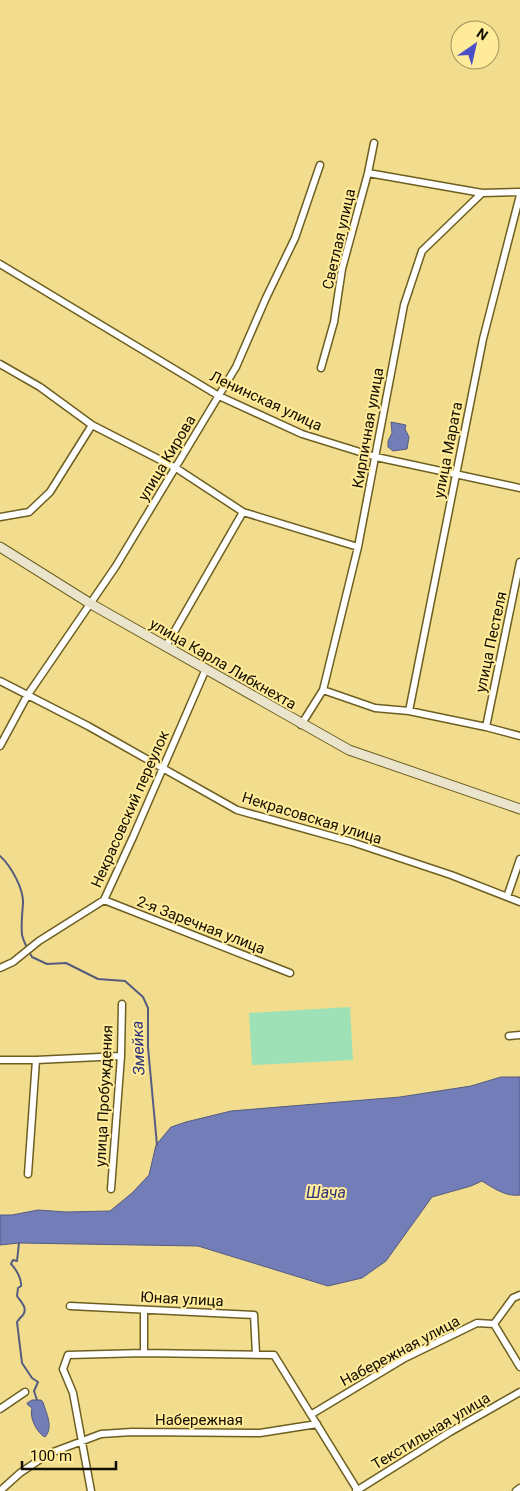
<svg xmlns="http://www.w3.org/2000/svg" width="520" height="1491" font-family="Roboto,sans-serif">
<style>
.green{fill:#9fe1b7}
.water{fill:#737db7;stroke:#565b80}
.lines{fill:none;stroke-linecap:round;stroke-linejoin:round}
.stream{stroke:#565b80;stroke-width:2}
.street-casing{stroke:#6d5f21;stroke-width:9}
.secondary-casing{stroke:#6d5f21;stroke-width:11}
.street{stroke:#fff;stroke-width:6}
.secondary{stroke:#eae4cd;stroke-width:9}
.labels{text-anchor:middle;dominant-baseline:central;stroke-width:4;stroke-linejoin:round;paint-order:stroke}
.street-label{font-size:15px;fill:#130d00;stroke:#ffeb99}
.water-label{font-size:16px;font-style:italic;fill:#2e3279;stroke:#ffeb99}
</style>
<rect width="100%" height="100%" fill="#f1dd8d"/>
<path class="green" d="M350,1007L353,1060L252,1065L249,1013Z"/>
<path class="water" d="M391,422L406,425L405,429L409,437L407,449L393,451L388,447V441L392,433Z
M501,1077H520V1195C506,1197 493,1188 482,1181L471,1186L432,1197L386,1261L362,1278L328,1286L198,1246L19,1243L0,1245V1215H12L38,1210L66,1212L110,1211L132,1193L149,1175L156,1145L171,1127L186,1122L231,1111L400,1097L471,1086Z
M32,1400H41L43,1402C46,1413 54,1427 45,1437C37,1433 29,1418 32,1408L28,1405L27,1403Z"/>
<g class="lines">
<path class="stream" d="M0,856C11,866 24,889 23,904C22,915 21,925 22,935C24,943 28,950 32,957L47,964L66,963L98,979L125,981L143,997L148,1008V1047L157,1145
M19,1243L17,1261L13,1260L11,1264C16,1269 22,1279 21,1286L18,1288L17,1296C21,1302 28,1308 23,1315C21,1317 19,1319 17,1322L22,1363L32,1378L38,1382L34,1391L37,1400"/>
<g class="street-casing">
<path id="street" d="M368,173L482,193L520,192
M0,264L219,396L302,434L376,457L520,488
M0,364L40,387L92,425L176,468L243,512L358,547
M321,368L334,322L342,269L368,173L374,143
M0,517L29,512L50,492L92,425
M166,646L243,512
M0,681L88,726L237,810L352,842L451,875L520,902
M323,690L358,547L404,305L422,251L482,193
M409,711L483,339L520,195
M301,725L323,690L375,708L409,711L486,727L520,736
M486,727L520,562
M0,746L27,696L116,566L236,367L266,298L295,238L320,165
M507,897L520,859
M104,900L290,973
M0,968L13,962L39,941L104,900L133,837L205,671
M509,1036L520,1035
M0,1060H36L121,1056
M28,1174L36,1060
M111,1189L121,1056L122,1004
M70,1306L254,1315L256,1354
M494,1324L520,1367
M144,1353V1310
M0,1409L25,1392
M312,1414L405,1358L477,1323L494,1324L513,1298L520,1295
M0,1491L20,1473L48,1454L101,1434L132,1432L260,1433L317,1424
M91,1491L73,1393L63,1369L68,1355L144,1353L274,1355L358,1491
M356,1491L450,1432L520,1392
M516,1491L520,1488"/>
</g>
<g class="secondary-casing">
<path id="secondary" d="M0,547L91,604L349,750L520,809"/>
</g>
<use href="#street" class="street"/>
<use href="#secondary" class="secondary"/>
</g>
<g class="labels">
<g class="street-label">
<text transform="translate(339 239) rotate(-77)">Светлая улица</text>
<text transform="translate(266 401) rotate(25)">Ленинская улица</text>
<text transform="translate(368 428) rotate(-80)">Кирпичная улица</text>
<text transform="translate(448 450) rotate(-79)">улица Марата</text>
<text transform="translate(167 458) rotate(-59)">улица Кирова</text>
<text transform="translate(491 642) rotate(-78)">улица Пестеля</text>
<text transform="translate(223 664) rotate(30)">улица Карла Либкнехта</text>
<text transform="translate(130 809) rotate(-66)">Некрасовский переулок</text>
<text transform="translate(312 818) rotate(17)">Некрасовская улица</text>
<text transform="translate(201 925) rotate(21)">2-я Заречная улица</text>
<text transform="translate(104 1096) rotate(-87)">улица Пробуждения</text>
<text transform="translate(182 1299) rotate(3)">Юная улица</text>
<text transform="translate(400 1351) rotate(-28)">Набережная улица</text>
<text x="199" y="1420">Набережная</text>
<text transform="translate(431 1431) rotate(-31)">Текстильная улица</text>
</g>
<g class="water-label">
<text transform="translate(138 1048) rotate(-92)">Змейка</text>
<text x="326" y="1192">Шача</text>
</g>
</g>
<g transform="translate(475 45) rotate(34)"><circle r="24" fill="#ffeb99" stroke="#a1925c"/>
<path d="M0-4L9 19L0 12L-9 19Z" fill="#4b50c6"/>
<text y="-8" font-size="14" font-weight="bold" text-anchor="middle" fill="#130d00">N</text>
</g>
<path d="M22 1461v8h94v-8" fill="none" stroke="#130d00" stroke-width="2.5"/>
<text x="30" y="1461" font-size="15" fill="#130d00" stroke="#ffeb99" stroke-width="4" paint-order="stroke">100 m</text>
</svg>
